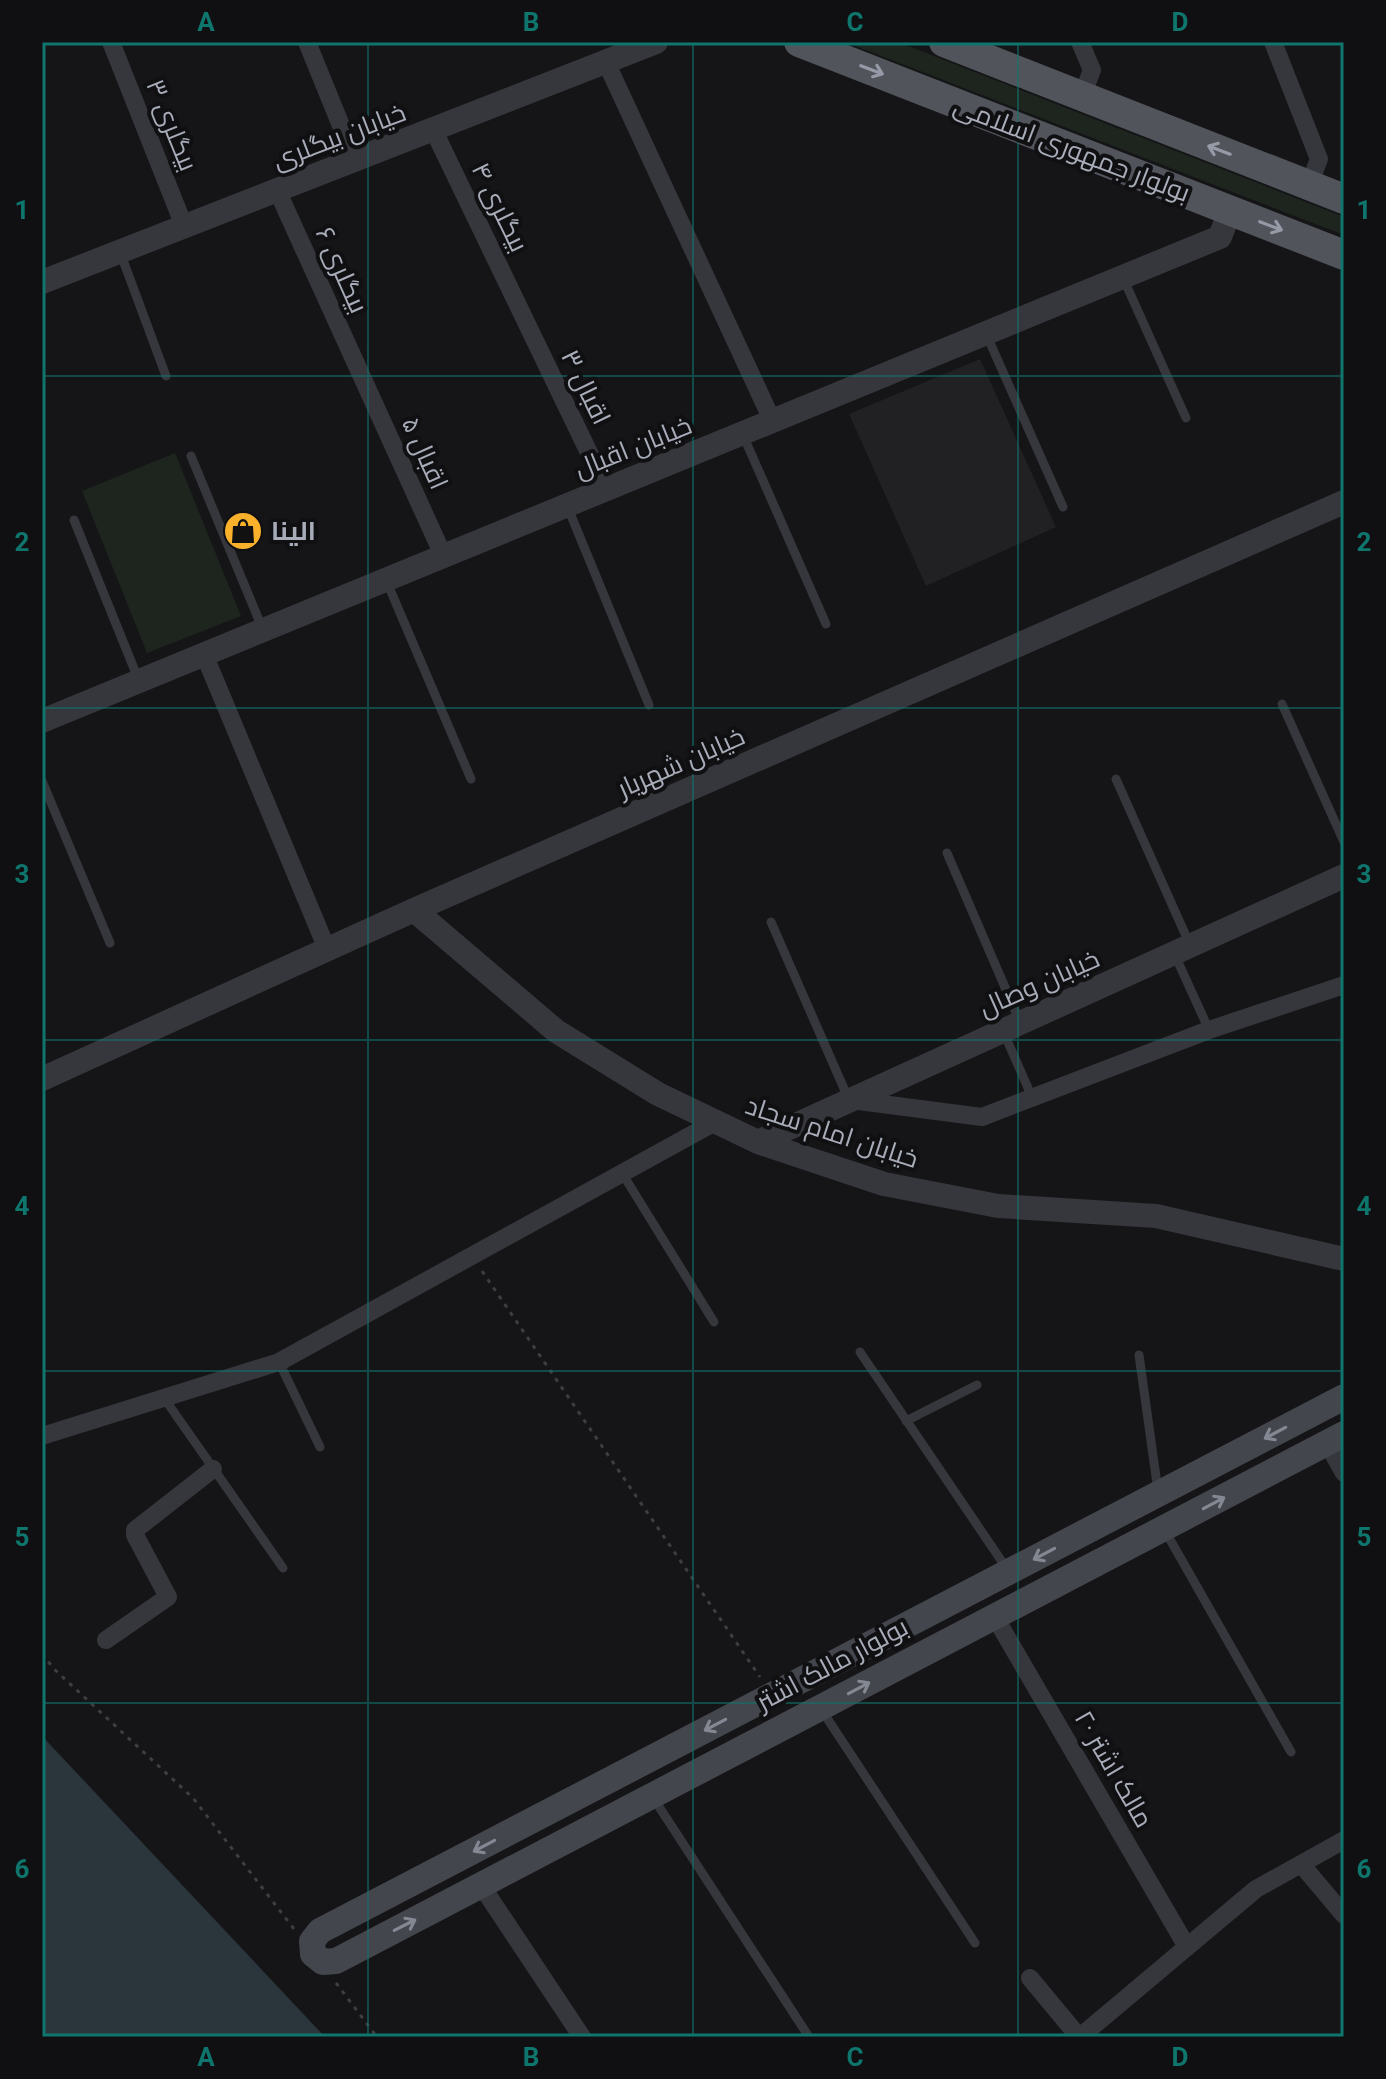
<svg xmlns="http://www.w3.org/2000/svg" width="1386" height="2079" font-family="Roboto,Cairo,sans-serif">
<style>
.built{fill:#212124}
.green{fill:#1d251e}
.water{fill:#2b353c}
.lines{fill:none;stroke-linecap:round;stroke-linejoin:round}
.path{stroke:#3c3e44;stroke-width:3;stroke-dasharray:4 6;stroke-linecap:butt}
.service{stroke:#36373c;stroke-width:9}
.minor{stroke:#36373c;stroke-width:18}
.tertiary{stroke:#36373c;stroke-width:24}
.secondary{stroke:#44464d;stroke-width:26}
.primary{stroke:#52545c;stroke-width:30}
.oneway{stroke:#969aa6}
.oneway2{stroke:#848893}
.grid{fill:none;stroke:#0f766e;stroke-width:2;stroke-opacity:0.55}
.labels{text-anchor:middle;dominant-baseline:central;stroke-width:8;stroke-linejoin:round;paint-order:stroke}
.street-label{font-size:26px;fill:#a7acb8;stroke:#101012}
.poi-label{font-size:26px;font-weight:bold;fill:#a7acb8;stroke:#101012;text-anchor:start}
.neatline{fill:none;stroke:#0f766e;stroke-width:3}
.grid-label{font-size:26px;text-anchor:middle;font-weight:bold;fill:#0f766e}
</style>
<rect width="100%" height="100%" fill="#151517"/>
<path class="built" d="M980,359L1056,527L926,586L849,414Z"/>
<path class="green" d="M845,42H898L1344,217V235Z
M175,453L241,616L147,653L82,491Z"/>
<path class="water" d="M42,1736L325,2037H42Z"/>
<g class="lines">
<path class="path" d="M482,1271L760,1677
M42,1654L54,1669L193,1798L294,1929
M336,1983L377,2037"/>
<path class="service" d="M120,252L166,376
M1124,280L1186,418
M987,336L1063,507
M743,435L826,624
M191,456L263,630
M568,508L649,705
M74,520L139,681
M386,580L471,779
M1282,704L1344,842
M1116,779L1190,945
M42,781L110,943
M947,853L1020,1022
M771,922L849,1100
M1174,953L1209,1030
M1003,1031L1032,1097
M622,1173L714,1322
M860,1352L1007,1569
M1139,1355L1158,1491
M279,1362L320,1447
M164,1398L283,1568
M906,1421L977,1385
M1164,1529L1291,1752
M821,1709L975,1943
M654,1799L809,2037"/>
<path class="minor" d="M111,42L184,226
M307,42L355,160
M1080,42L1092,70L1082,96
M1273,42L1319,159L1309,185
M606,62L772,420
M433,129L606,488
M277,190L443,555
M204,654L327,949
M851,1100L982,1117L1209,1030L1344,985
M42,1436L279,1362L715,1122
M1327,1443L1344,1473
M995,1617L1187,1947
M106,1640L168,1597L135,1535V1530L213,1469
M1301,1864L1344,1915
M481,1885L582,2037
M1030,1978L1079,2037
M1080,2037L1256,1889L1344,1840"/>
<path class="tertiary" d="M42,282L656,42
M42,721L1220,237L1230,211
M414,910L556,1031L658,1094L758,1142L884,1184L998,1206L1156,1216L1344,1259
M42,1079L414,910L1344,502
M758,1142L1344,876"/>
<path class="secondary" d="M1344,1397L320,1931L312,1941L313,1954L323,1962L336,1961L1344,1434"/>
<path class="primary" d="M799,42L1344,255
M944,42L1344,199"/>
</g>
<defs><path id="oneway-shaft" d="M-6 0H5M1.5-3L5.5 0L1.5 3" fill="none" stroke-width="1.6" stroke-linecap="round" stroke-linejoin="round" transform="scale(2)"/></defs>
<g class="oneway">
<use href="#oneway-shaft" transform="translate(872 70) rotate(21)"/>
<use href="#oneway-shaft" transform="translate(1219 150) rotate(-159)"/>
<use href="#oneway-shaft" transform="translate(1271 226) rotate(21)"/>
</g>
<g class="oneway2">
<use href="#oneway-shaft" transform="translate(1275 1433) rotate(152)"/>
<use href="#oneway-shaft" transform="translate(1214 1503) rotate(-28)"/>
<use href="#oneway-shaft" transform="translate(1044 1554) rotate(152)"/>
<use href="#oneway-shaft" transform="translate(859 1688) rotate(-28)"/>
<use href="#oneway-shaft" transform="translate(715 1725) rotate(152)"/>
<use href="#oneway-shaft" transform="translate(484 1846) rotate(152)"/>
<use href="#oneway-shaft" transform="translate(405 1925) rotate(-27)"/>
</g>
<path class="grid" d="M368,42V2037M693,42V2037M1018,42V2037M42,376H1344M42,708H1344M42,1040H1344M42,1371H1344M42,1703H1344"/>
<defs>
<g id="shop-disc" transform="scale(2)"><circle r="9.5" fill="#f9b12c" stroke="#101012"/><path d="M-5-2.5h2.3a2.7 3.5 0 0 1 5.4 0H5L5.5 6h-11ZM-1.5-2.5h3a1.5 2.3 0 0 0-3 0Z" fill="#111"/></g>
</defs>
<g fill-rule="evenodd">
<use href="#shop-disc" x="243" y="531"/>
</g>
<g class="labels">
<g class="street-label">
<text transform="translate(172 125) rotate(68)">بیگلری ۳</text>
<text transform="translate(339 136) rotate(-21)">خیابان بیگلری</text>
<text transform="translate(1072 149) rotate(21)">بولوار جمهوری اسلامی</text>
<text transform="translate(500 207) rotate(64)">بیگلری ۴</text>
<text transform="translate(342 270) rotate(66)">بیگلری ۶</text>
<text transform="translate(586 387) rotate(64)">اقبال ۳</text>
<text transform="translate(633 447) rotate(-22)">خیابان اقبال</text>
<text transform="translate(425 453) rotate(66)">اقبال ۵</text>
<text transform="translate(681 762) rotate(-24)">خیابان شهریار</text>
<text transform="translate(1039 983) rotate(-24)">خیابان وصال</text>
<text transform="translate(832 1132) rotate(18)">خیابان امام سجاد</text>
<text transform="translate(832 1664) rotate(-28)">بولوار مالک اشتر</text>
<text transform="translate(1114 1769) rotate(60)">مالک اشتر ۲۰</text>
</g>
<g class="poi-label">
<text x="271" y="531">الینا</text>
</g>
</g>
<rect width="1386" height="2079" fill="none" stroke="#101012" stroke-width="88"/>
<rect x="44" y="44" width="1298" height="1991" class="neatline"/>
<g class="grid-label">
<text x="206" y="31">A</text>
<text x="531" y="31">B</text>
<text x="855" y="31">C</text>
<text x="1180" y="31">D</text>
<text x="22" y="219">1</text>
<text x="1364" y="219">1</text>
<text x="22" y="551">2</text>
<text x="1364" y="551">2</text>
<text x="22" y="883">3</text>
<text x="1364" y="883">3</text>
<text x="22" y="1215">4</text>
<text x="1364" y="1215">4</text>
<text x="22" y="1546">5</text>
<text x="1364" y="1546">5</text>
<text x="22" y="1878">6</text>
<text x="1364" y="1878">6</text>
<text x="206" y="2066">A</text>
<text x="531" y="2066">B</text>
<text x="855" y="2066">C</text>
<text x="1180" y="2066">D</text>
</g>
</svg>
